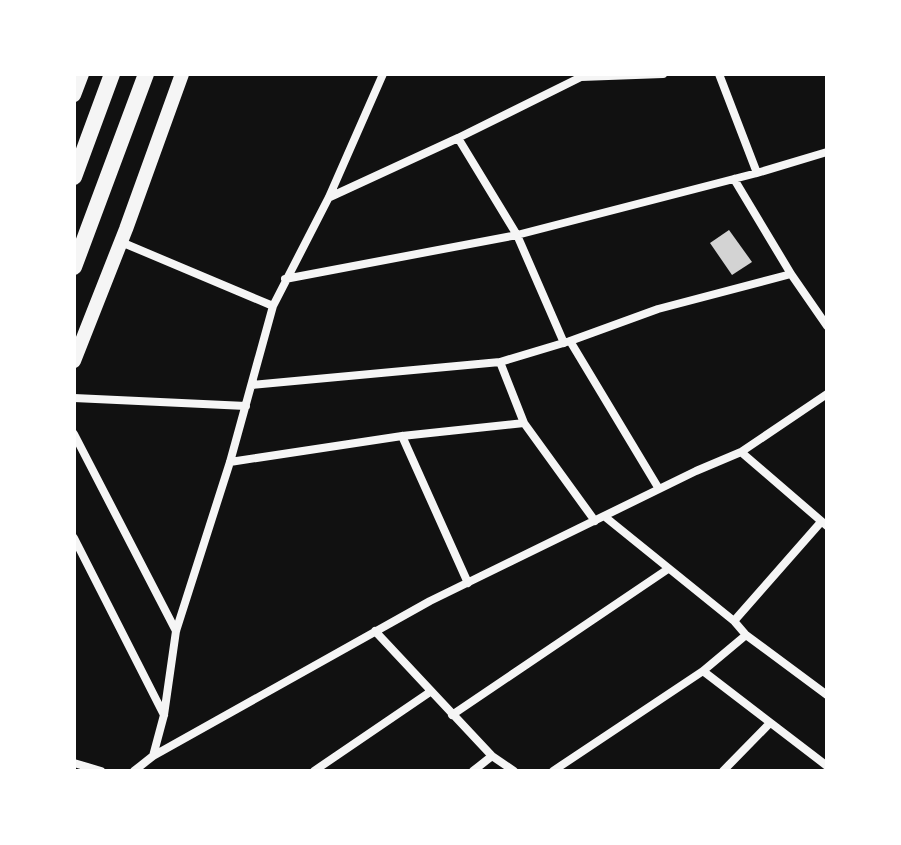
<svg xmlns="http://www.w3.org/2000/svg" width="901" height="845" font-family="'Titillium Web',sans-serif">
<style>
.building{fill:#d3d3d3}
.lines{fill:none;stroke-linecap:round;stroke-linejoin:round}
.minor{stroke:#f5f5f5;stroke-width:8}
.secondary{stroke:#f5f5f5;stroke-width:14}
.primary{stroke:#f5f5f5;stroke-width:16}
</style>
<rect width="100%" height="100%" fill="#111"/>
<path class="building" d="M729,230L752,262L732,275L710,243Z"/>
<g class="lines">
<path class="minor" d="M719,74L757,173
M458,138L517,235L564,343
M734,179L791,274L827,326
M330,197L458,138L581,77L663,74
M121,242L273,306
M285,279L517,235L757,173L827,152
M570,341L659,489
M500,362L524,423L595,521
M252,385L500,362L570,341L658,309L791,274
M74,398L246,406
M74,434L176,631
M402,436L468,583
M741,452L827,526
M230,462L402,436L524,423
M604,516L734,621L746,635L827,695
M74,538L164,715
M734,621L821,522
M375,631L492,756L514,771
M703,671L827,766
M452,715L668,569
M153,756L430,601L696,471L741,452L827,394
M74,763L101,771
M134,771L153,756L164,715L176,631L230,462L273,306L329,197L383,74
M314,771L430,692
M473,771L492,756
M553,771L703,671L746,635
M723,771L770,723"/>
<path class="secondary" d="M74,95L82,74
M74,361L126,229L182,74"/>
<path class="primary" d="M74,177L112,74
M74,267L146,74"/>
</g>
<rect width="901" height="845" fill="none" stroke="#ffffff" stroke-width="152"/>
</svg>
